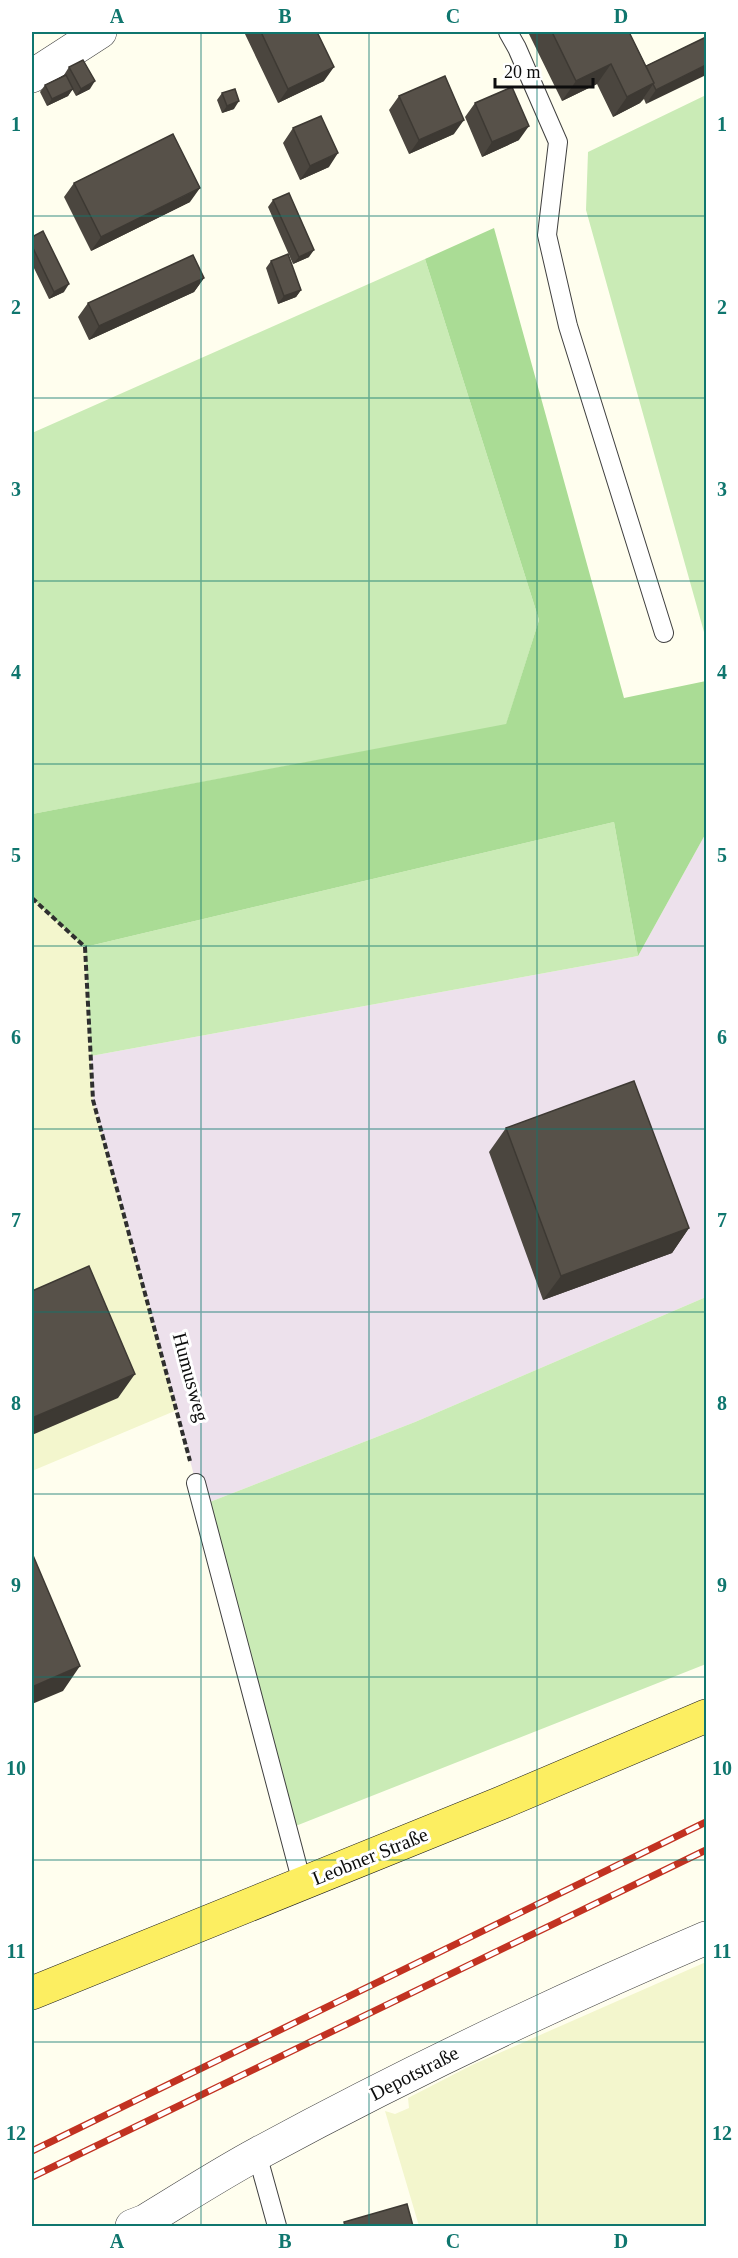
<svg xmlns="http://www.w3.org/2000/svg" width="738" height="2258" font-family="Georgia,serif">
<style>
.industrial{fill:#ede1ec}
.farmland{fill:#f3f6cd}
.green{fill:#caebb6}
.forest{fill:#aadc95}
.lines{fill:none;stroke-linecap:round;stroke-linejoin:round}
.service-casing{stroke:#404040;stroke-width:20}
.minor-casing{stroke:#404040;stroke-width:34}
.primary-casing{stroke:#1e1e1e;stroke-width:34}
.path{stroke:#2f2f2f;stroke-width:4;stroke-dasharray:6 3;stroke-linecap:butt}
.service{stroke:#fff;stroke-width:18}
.minor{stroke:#fff;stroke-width:33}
.primary{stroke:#fcee61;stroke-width:33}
.rail-casing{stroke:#c23221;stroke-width:7}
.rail{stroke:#fff;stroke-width:4.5;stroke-dasharray:14;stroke-linecap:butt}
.wall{fill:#4b463f}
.shaded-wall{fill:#3d3933}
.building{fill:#575149;stroke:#3d3933;stroke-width:1.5}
.grid{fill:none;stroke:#0f766e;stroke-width:1.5;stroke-opacity:0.55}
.labels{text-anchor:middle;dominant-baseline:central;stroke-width:6;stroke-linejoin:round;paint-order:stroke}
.street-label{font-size:20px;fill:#0d0d0d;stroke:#fff}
.neatline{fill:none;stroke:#0f766e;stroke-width:2}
.grid-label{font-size:20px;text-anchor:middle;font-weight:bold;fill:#0f766e}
</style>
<rect width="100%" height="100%" fill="#fffeee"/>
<path class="industrial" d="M706,833V1297L415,1422L202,1505L93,1100L91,1056L638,956Z"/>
<path class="farmland" d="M32,898L85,947L93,1100L177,1410L32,1471Z
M706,1962V2226H419L385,2111L395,2114L409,2108L408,2098L472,2065Z"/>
<path class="green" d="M706,95V653L704,632L586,210L588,152Z
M425,259L539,620L506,725L32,814V433Z
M614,822L638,956L91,1056L85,947Z
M706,1297V1664L288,1829L202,1505L415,1422Z"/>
<path class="forest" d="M494,228L624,698L706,681V833L638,956L614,822L85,947L32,898V814L506,724L539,620L425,259Z"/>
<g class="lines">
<g class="service-casing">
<path id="service" d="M508,32L517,48L558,142L547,235L568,326L664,633
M196,1483L302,1883
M257,2154L277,2226"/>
</g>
<g class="minor-casing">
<path id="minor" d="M32,76L100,32
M132,2226L145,2221C183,2198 220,2174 259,2153C405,2074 554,2003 706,1938"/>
</g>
<g class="primary-casing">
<path id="primary" d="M32,1993L501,1803L706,1716"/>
</g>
<path class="path" d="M32,898L85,947L93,1100L190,1461"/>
<use href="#service" class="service"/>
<use href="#minor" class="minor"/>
<use href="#primary" class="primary"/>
<g class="rail-casing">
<path id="rail" d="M32,2151L706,1822
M32,2177L706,1850"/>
</g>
<use href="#rail" class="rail"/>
</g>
<path class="wall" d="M244,32H317L324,81L278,103Z
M528,32H629L646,66L706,37L646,104L644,99L640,103L613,117L597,84L562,101Z
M69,67L90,89L76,96L72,89L68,96L47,106L40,92L45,85L64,75Z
M222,93L234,109L222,113L217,100Z
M399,96L454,134L409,154L389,110Z
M475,103L519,140L482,157L465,117Z
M293,128L329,167L300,180L283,143Z
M74,183L190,202L91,251L64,197Z
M273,200L309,257L293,264L268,207Z
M32,237L64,292L49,299L32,264Z
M271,261L301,290L296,297L278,304L266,268Z
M204,278L194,292L89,340L78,317L88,303Z
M506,1128L689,1228L672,1253L543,1300L489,1152Z"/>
<path class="shaded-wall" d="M611,64L597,84L562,101L576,81Z
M706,65V75L646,104L656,90Z
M334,67L324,81L278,103L288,89Z
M95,81L90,89L76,96L81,89Z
M654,83L640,103L613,117L627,97Z
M73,89L68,96L47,106L52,99Z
M239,101L234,109L222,113L227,106Z
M464,120L454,134L409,154L419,140Z
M529,126L519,140L482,157L492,142Z
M338,153L329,167L300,180L310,166Z
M200,188L190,202L91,251L101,237Z
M314,250L309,257L293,264L299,257Z
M204,278L194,292L89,340L99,326Z
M69,284L64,292L49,299L54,292Z
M301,290L296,297L278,304L284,296Z
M689,1228L672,1253L543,1300L561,1276Z
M135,1374L118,1398L32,1435V1418Z
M80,1666L63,1691L32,1704V1687Z"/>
<path class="building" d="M261,32H317L334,67L288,89Z
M552,32H629L654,83L627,97L611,64L576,81Z
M706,37V65L656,90L653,84L654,83L646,66Z
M83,60L95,81L81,89L69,67Z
M66,75L73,89L52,99L45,85Z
M445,76L464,120L419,140L399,96Z
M512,87L529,126L492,142L475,103Z
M235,89L239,101L227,106L222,93Z
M321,116L338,153L310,166L293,128Z
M173,134L200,188L101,237L74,183Z
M289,193L314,250L299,257L273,200Z
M43,231L69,284L54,292L32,246V237Z
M288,254L301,290L284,296L271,261Z
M193,255L204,278L99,326L88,303Z
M634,1081L689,1228L561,1276L506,1128Z
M89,1266L135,1374L32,1418V1291Z
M32,1553L80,1666L32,1687Z
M407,2204L413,2226H345L344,2222Z"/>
<path class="grid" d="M201,32V2226M369,32V2226M537,32V2226M32,216H706M32,398H706M32,581H706M32,764H706M32,946H706M32,1129H706M32,1312H706M32,1494H706M32,1677H706M32,1860H706M32,2042H706"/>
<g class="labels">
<g class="street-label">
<text transform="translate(191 1377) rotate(75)">Humusweg</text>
<text transform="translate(370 1856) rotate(-22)">Leobner Straße</text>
<text transform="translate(414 2073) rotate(-27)">Depotstraße</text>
</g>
</g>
<rect width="738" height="2258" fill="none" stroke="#ffffff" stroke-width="66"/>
<path d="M495 78v9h98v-9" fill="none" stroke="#0d0d0d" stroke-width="3"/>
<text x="504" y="78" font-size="18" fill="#0d0d0d" stroke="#ffffff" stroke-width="4.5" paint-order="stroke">20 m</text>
<rect x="33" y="33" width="672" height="2192" class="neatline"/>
<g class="grid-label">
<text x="117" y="23">A</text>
<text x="285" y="23">B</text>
<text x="453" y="23">C</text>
<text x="621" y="23">D</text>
<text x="16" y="131">1</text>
<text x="722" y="131">1</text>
<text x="16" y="314">2</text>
<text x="722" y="314">2</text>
<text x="16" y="496">3</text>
<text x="722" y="496">3</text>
<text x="16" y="679">4</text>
<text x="722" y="679">4</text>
<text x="16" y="862">5</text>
<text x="722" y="862">5</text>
<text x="16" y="1044">6</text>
<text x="722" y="1044">6</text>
<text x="16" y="1227">7</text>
<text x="722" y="1227">7</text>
<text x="16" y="1410">8</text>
<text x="722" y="1410">8</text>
<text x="16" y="1592">9</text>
<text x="722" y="1592">9</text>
<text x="16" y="1775">10</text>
<text x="722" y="1775">10</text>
<text x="16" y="1958">11</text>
<text x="722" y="1958">11</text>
<text x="16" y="2140">12</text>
<text x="722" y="2140">12</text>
<text x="117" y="2248">A</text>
<text x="285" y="2248">B</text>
<text x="453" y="2248">C</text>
<text x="621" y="2248">D</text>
</g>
</svg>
